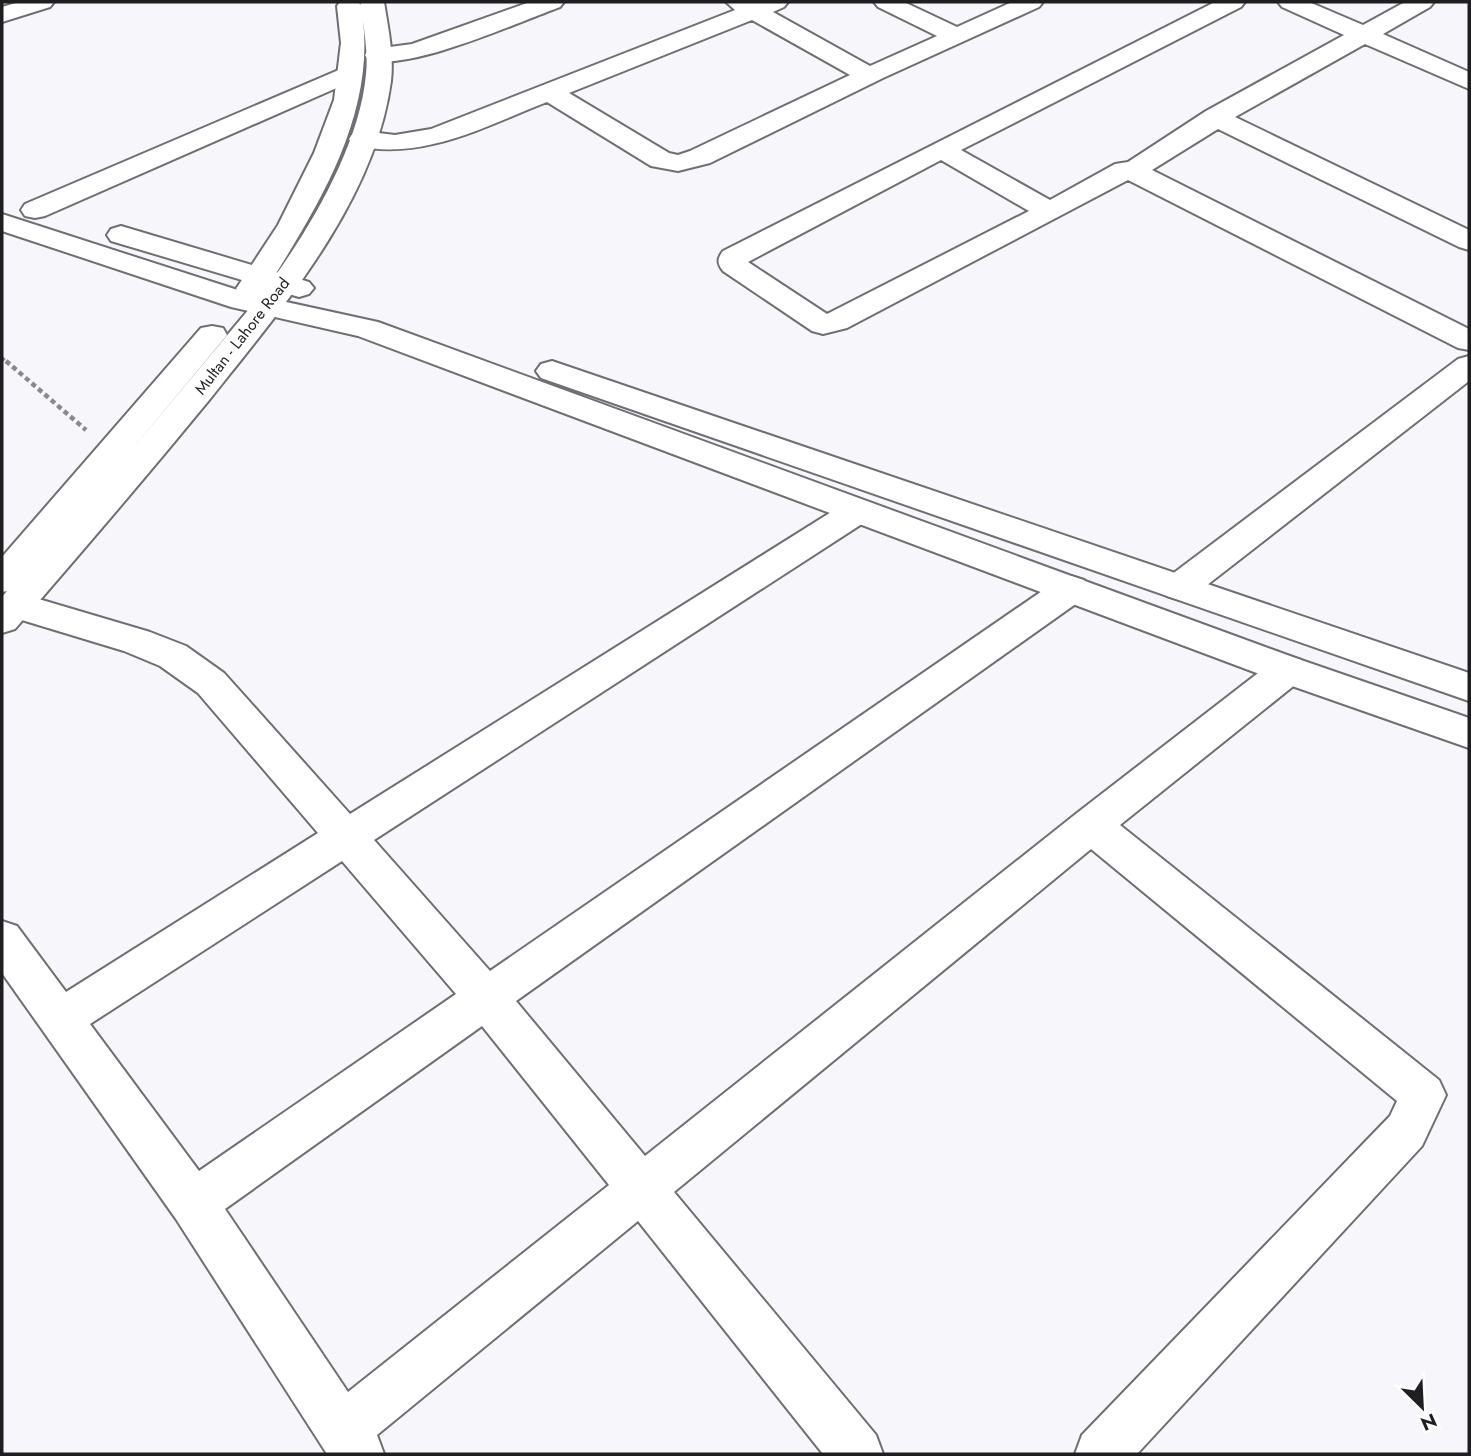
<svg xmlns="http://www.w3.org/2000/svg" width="1471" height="1456" font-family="Jost,sans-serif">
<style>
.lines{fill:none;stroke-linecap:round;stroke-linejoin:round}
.street-casing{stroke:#6f6e72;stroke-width:4}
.secondary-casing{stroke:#6f6e72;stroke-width:4}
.primary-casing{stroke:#6f6e72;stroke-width:4}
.path-far1{stroke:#89888b;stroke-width:3.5;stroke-dasharray:3.5 2.5;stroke-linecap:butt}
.path{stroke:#89888b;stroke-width:4.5;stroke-dasharray:5 3.5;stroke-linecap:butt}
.street{fill:#fff;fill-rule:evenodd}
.secondary{fill:#fff;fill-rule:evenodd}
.primary{fill:#fff;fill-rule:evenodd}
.labels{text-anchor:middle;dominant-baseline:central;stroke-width:5;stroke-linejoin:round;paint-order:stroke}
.far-street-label{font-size:16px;fill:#1f1e20;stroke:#fff}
</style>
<rect width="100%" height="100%" fill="#f7f6fa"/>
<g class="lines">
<g class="street-casing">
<path id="street" d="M19,2H54L50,7L2,22V7Z
M530,2H564L560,7C516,23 411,71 368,60L365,55L368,50L412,44Z
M726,2H788L784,7L773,12L870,66L937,36L878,7L874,2H904L957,27L1012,2H1043L1039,7L883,78L710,163L678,171L651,166L547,102C485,126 421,162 353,145L349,139L353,133L362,131L395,135L431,129L735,10ZM752,20L850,75L690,151L678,155L669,153L569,93Z
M1215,2H1245L1241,7L961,150L1050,200L1115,164L1128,162L1206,111L1344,35L1282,7L1278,2H1309L1363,25L1405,2H1434L1430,7L1383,34L1469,72V89L1365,44L1235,117L1469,230V250L1459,247L1218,129L1152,170L1469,329V350L1458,348L1128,180L847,328L823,334L812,331L723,271C717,263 717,259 723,251ZM941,160L1029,211L827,314L748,262Z
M348,66L357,69L361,74L357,79L45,216L35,218L25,216L21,210L25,204Z
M1469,356V381L1193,596L1180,600L1167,596L1162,587L1167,578L1458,359Z
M856,500L868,504L873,512L868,520L374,840L490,971L1058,580L1071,576L1084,580L1089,589L1084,598L516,1001L645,1156L1077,813L1275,660L1288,656L1301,660L1307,670L1301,680L1120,825L1439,1080L1446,1095L1422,1146L1137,1454H1075L1082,1435L1390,1116L1397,1101L1091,849L674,1192L876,1435L883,1454H823L638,1221L377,1435L384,1454H327L176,1219L2,973V921L17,926L66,992L318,833L198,693L160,666L124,651L2,614V597L15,592L150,632L186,646L224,673L350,814L844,504ZM342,861L456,994L199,1171L90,1024ZM482,1026L609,1185L348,1392L225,1209Z"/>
</g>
<g class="secondary-casing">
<path id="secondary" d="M2,214L250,294L378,322L1301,660L1469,718V748L1275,680L358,336L231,307L2,231Z
M121,226L309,282L314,288L309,294L299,297L111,241L107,235L111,229Z
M552,361L1469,673V701L541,378L536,371L541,364Z"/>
</g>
<g class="primary-casing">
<path id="primary" d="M340,2H358L361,5L360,2H384C388,27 394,55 391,81C375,201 283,307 210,399C146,477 81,553 15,629L2,633V597L7,591L2,592V557L201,328L212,326L223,328L227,335L123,460L260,296L251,298L241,295L236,289L278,225L314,153L334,100L341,43L337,6ZM363,20C365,38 368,56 366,74C360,144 311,227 270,283C319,205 374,116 363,20Z"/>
</g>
<path class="path-far1" d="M2,358L8,363"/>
<path class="path" d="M6,361L86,430"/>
<use href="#street" class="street"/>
<use href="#secondary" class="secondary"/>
<use href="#primary" class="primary"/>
</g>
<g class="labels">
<g class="far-street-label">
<text transform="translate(242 336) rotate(-52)">Multan - Lahore Road</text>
</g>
</g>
<rect width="1471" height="1456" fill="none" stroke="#1f1e20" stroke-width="7"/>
<g transform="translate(1422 1407) rotate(156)" stroke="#ffffff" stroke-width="5" paint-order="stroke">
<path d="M0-5L12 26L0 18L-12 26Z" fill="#1f1e20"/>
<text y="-10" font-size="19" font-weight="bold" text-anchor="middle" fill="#1f1e20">N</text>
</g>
</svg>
